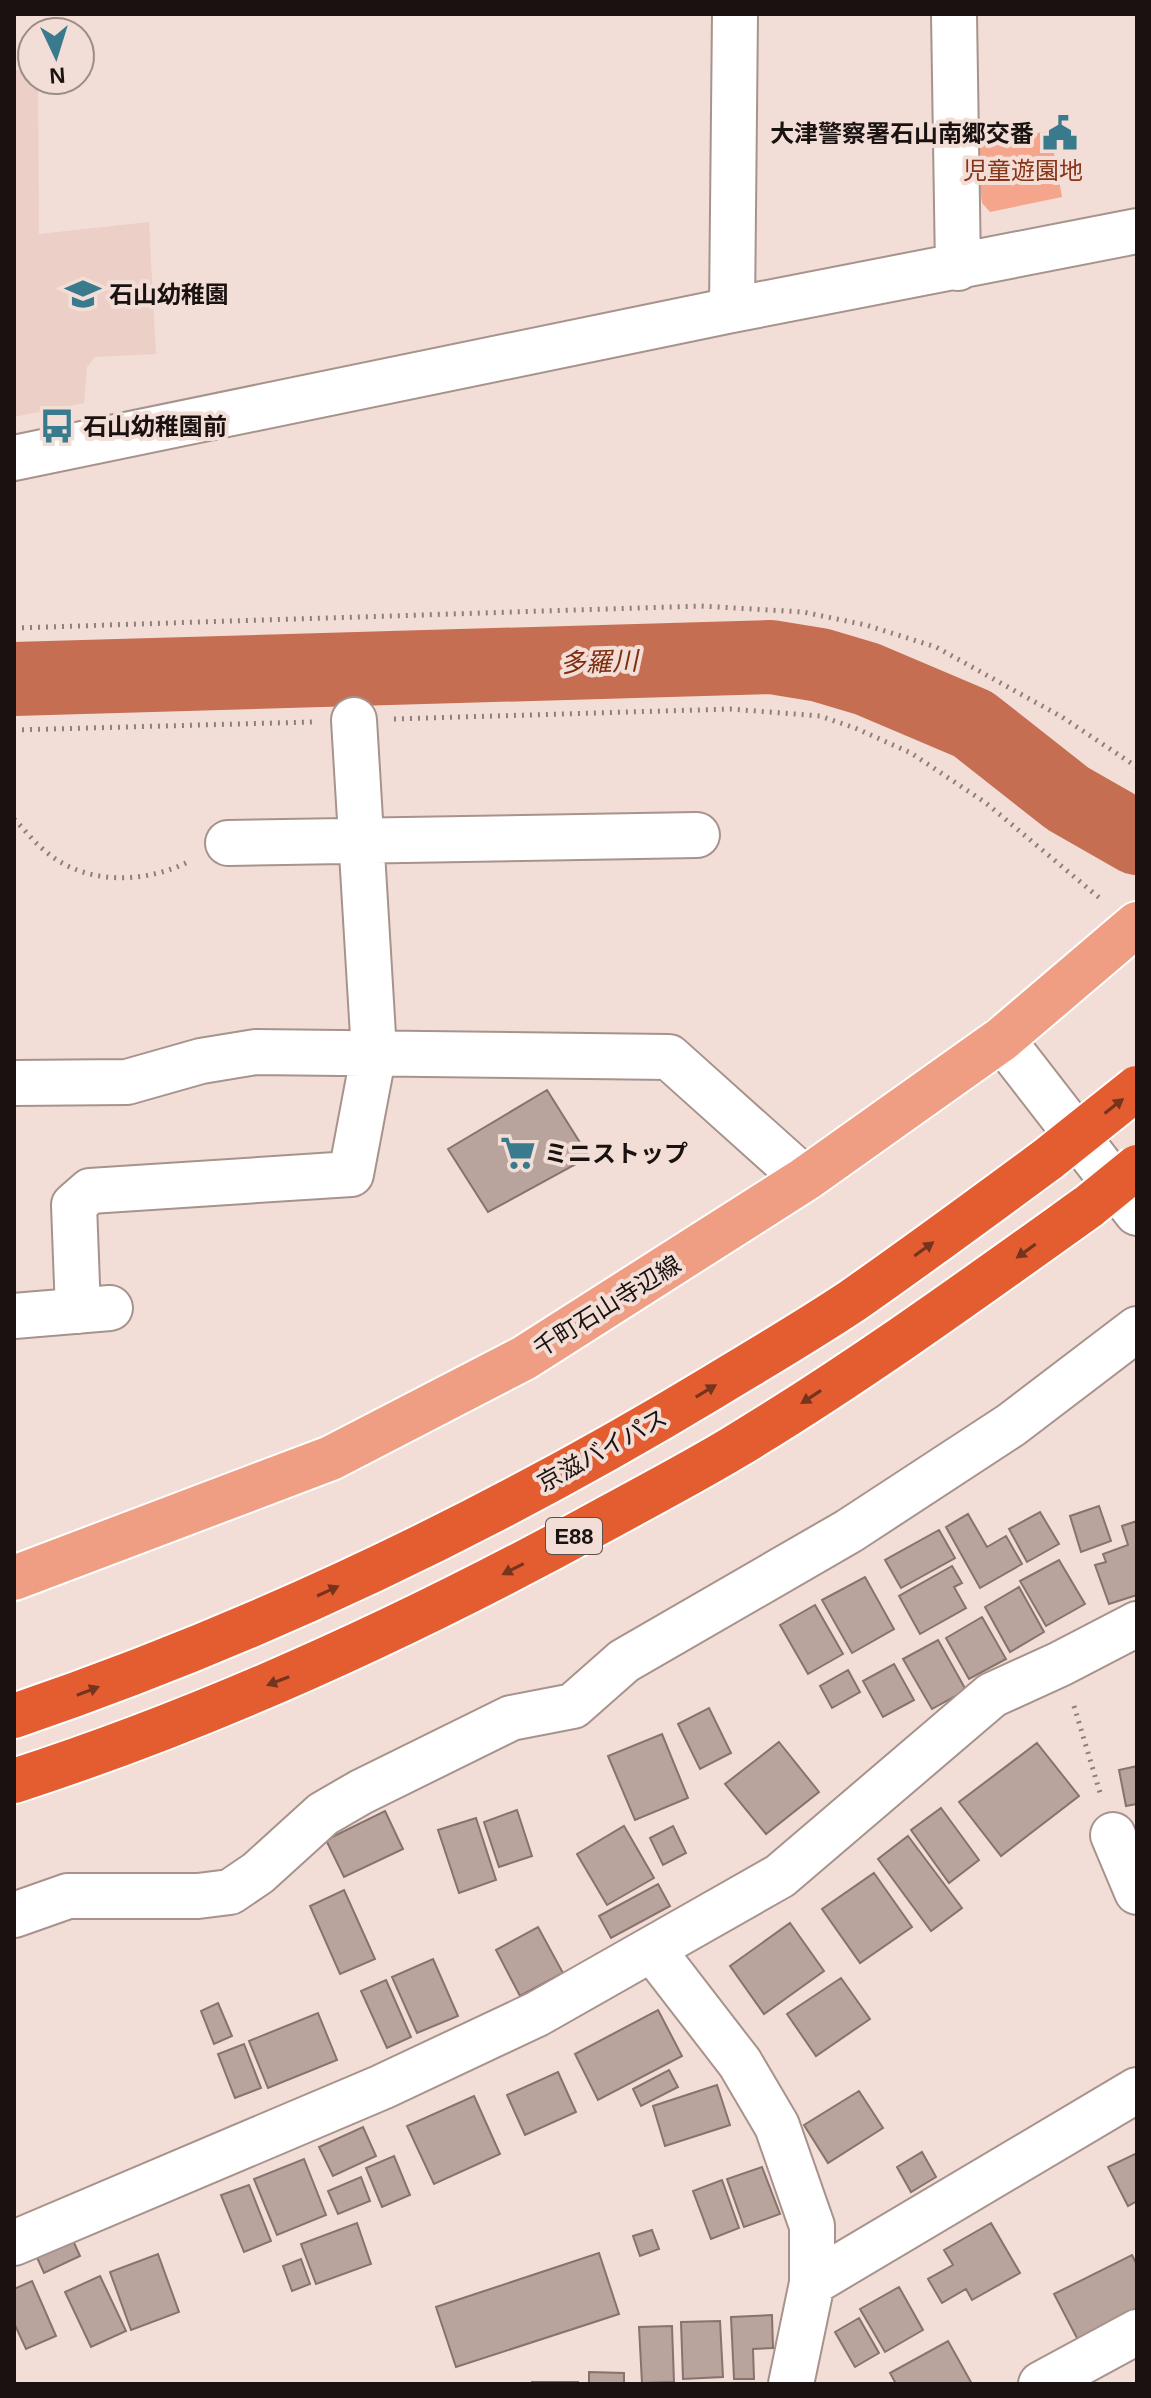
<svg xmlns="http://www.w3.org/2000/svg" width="1151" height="2398" font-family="Helvetica,'Noto Sans JP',sans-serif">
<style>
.built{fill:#eccfc6}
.green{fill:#f4a58b}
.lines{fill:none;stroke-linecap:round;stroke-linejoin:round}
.river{stroke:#c66e52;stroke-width:74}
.building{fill:#b8a39d;stroke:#86736d;stroke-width:2}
.minor-casing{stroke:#a7938c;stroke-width:48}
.major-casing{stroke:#fff;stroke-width:48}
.highway-casing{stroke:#fff;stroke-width:48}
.path{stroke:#8d7f7a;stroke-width:5;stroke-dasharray:2 6;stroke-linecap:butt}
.minor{stroke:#fff;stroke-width:44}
.major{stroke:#ef9e83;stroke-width:44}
.highway{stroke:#e45d30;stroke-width:44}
.highway-bridge-casing{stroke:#fff;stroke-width:48;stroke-linecap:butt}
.highway-bridge{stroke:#e45d30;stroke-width:44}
.oneway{fill:#74341e}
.labels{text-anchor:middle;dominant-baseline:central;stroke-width:8;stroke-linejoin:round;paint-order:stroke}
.shield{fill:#f3ded7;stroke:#5a4f4c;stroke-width:2}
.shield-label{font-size:22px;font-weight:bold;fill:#191210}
.poi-label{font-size:24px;font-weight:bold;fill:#191210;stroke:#f3ded7;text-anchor:start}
.park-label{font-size:24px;fill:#873519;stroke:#f3ded7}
.street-label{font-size:24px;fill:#191210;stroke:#f3ded7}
.water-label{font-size:26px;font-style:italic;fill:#7e2d10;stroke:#f3ded7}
</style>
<rect width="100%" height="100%" fill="#f3ded7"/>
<path class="built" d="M14,70H32V80H38L39,234L149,222L156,354L95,357L87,367L84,403L14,417Z"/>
<path class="green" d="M1050,131L1062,197L990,212L982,203L974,143Z"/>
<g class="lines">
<path class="river" d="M14,679L771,657L820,665L867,679L973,724L1067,798L1137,838"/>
</g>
<path class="building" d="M547,1090L589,1157L488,1212L448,1149Z
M1099,1506L1111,1541L1081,1552L1070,1516Z
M1040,1512L1059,1544L1027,1562L1009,1529Z
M968,1514L987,1547L1006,1536L1022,1564L980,1588L946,1527Z
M1137,1521V1595L1109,1604L1095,1565L1106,1562L1103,1554L1128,1545L1122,1526Z
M939,1530L955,1558L901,1588L885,1560Z
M1059,1560L1085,1604L1046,1626L1020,1581Z
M952,1566L962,1583L954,1587L966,1608L920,1634L899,1596Z
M865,1577L894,1629L852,1653L822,1600Z
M1019,1587L1044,1632L1010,1652L985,1607Z
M815,1605L843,1654L808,1674L780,1625Z
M982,1617L1006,1659L969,1679L946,1638Z
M938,1640L966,1690L932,1709L903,1659Z
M894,1664L914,1700L883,1717L863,1681Z
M848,1670L860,1692L832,1708L820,1686Z
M709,1708L731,1753L700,1769L678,1724Z
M662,1734L688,1798L635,1820L608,1756Z
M779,1742L819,1792L766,1834L725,1784Z
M1037,1743L1079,1796L1001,1856L959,1802Z
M1137,1766V1804L1126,1806L1119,1770Z
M941,1808L979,1860L949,1883L911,1830Z
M517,1810L532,1856L499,1867L484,1822Z
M385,1811L403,1849L344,1877L326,1840Z
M476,1818L496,1880L459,1893L438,1830Z
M624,1826L654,1878L607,1905L577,1854Z
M673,1826L686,1853L663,1865L650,1838Z
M908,1836L962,1908L931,1931L878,1859Z
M874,1873L912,1927L860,1963L822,1909Z
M658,1884L670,1906L611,1938L599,1916Z
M344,1890L375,1959L340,1974L310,1906Z
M790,1923L824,1971L764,2014L730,1966Z
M538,1927L563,1973L520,1996L496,1950Z
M433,1959L458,2016L417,2033L392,1977Z
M841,1978L870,2019L816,2056L787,2014Z
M386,1980L411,2037L387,2048L361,1991Z
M218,2003L232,2036L214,2044L201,2011Z
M658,2010L682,2056L598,2100L575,2054Z
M318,2013L337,2060L268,2088L249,2041Z
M244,2044L261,2088L235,2098L218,2054Z
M669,2070L678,2087L641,2106L633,2089Z
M558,2072L576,2112L525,2135L507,2095Z
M717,2085L730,2125L665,2146L653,2106Z
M859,2091L883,2128L828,2163L804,2125Z
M474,2096L500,2154L434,2184L407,2126Z
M363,2127L376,2156L333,2176L319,2147Z
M922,2152L936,2177L911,2192L897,2167Z
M1137,2153V2201L1128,2206L1108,2167Z
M394,2156L410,2195L382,2207L366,2168Z
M304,2159L326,2215L277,2235L254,2179Z
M762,2167L780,2214L744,2227L727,2179Z
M361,2177L370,2201L338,2214L328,2191Z
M722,2180L739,2228L711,2239L693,2191Z
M249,2185L271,2241L244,2252L221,2195Z
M357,2223L371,2264L316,2284L301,2244Z
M991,2223L1020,2273L972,2300L966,2289L942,2303L928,2279L953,2265L944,2250Z
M652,2230L659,2249L640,2256L633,2236Z
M70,2234L80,2256L44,2273L34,2251Z
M599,2253L619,2314L456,2367L436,2307Z
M158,2254L179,2312L131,2330L110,2272Z
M1132,2255L1137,2265V2310L1078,2340L1054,2294Z
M301,2259L310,2284L292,2291L283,2266Z
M100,2276L126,2331L91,2347L65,2292Z
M32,2281L56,2336L26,2349L14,2323V2289Z
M899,2287L923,2330L885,2352L860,2309Z
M772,2315L773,2348L753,2349L754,2379H734L731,2317Z
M859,2318L879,2353L855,2367L835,2332Z
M720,2321L723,2377L683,2379L681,2322Z
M672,2326L674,2382L642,2383L639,2327Z
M948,2341L972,2384H896L890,2373Z
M589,2372L624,2373V2384H589Z
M532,2382H578V2384H532Z"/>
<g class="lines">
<g class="minor-casing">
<path id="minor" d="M954,14L958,268
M732,310L735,14
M14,458L732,310L1137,231
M228,843L697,835
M1002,1039L1137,1213
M14,1083L127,1082L201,1061L256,1052L669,1057L805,1179
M78,1311L74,1205L90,1191L351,1174L374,1052L354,720
M14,1316L110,1308
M1113,1835L1137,1892
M14,1915L68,1896H198L230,1892L258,1873L323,1814L361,1792L511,1718L573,1706L624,1661L849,1531L1011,1425L1137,1329
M652,1949L740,2063L777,2126L812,2226V2283L791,2384
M14,2243L382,2087L537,2014L780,1876L992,1695L1060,1664L1137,1624
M812,2283L1137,2090
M1041,2384L1137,2332"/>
</g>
<g class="major-casing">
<path id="major" d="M14,1578L331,1458L524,1358L805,1179L1002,1039L1137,924"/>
</g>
<g class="highway-casing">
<path id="highway" d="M14,1716C258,1633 493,1520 713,1387C759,1359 807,1331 852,1301C918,1255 983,1207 1048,1159
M14,1781C221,1714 420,1621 609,1517C651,1494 693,1472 733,1448C856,1374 973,1289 1089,1206"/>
</g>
<path class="path" d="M14,628L701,606L803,612L866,625L936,647L1062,717L1137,767
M394,719L730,709L820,716L855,728L911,753L986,803L1102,900
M14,730L312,722
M14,819C24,829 33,841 44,850C84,886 145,884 190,861
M1074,1706L1101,1796"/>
<use href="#minor" class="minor"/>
<use href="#major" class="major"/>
<use href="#highway" class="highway"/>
<g class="highway-bridge-casing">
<path id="highway-bridge" d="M1048,1159L1137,1088
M1089,1206L1137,1167"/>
</g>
<use href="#highway-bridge" class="highway-bridge"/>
</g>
<defs><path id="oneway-solid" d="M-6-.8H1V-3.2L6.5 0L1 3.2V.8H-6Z" transform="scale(2)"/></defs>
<g class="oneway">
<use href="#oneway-solid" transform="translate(1114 1106) rotate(-38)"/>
<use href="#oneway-solid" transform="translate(924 1249) rotate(-36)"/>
<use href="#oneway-solid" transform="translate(1026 1251) rotate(144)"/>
<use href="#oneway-solid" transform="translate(706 1391) rotate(-31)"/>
<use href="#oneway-solid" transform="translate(811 1397) rotate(147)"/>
<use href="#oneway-solid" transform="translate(513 1569) rotate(153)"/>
<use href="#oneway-solid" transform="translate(328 1591) rotate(-25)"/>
<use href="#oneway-solid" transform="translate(278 1681) rotate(159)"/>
<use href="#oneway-solid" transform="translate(88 1691) rotate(-21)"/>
</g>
<defs>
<g id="civic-bare" transform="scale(2.76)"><path d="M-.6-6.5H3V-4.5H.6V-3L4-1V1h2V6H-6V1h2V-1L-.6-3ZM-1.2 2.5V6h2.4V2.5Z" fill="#397a8c" stroke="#f3ded7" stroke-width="2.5" paint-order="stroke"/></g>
<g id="school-bare" transform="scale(2.76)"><path d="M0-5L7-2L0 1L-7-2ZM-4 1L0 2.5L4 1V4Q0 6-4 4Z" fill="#397a8c" stroke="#f3ded7" stroke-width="2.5" paint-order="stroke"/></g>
<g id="bus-bare" transform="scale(2.76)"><path d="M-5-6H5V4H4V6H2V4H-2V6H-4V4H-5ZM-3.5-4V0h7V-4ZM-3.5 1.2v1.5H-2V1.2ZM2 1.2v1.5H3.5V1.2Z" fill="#397a8c" stroke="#f3ded7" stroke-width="2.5" paint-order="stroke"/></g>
<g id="supermarket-bare" transform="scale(2.76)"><path d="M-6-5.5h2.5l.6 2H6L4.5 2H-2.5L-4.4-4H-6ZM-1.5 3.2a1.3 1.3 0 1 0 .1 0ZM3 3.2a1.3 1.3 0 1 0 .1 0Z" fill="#397a8c" stroke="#f3ded7" stroke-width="2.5" paint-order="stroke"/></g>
</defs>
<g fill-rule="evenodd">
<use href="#civic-bare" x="1060" y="133"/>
<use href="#school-bare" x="83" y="294"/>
<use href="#bus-bare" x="57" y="426"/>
<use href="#supermarket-bare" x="518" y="1153"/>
</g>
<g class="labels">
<rect class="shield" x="546" y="1518" width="56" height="36" rx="6"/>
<g class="shield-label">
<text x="574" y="1536">E88</text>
</g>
<g class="poi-label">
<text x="1034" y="133" text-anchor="end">大津警察署石山南郷交番</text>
<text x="109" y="294">石山幼稚園</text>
<text x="83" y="426">石山幼稚園前</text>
<text x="544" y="1153">ミニストップ</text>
</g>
<g class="park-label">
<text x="1023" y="170">児童遊園地</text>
</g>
<g class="street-label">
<text transform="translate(607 1306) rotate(-32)">千町石山寺辺線</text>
<text transform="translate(602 1450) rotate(-29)">京滋バイパス</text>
</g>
<g class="water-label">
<text transform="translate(599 662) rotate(-2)">多羅川</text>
</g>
</g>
<rect width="1151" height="2398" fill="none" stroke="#191210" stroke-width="32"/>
<g transform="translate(56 56) rotate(176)"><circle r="38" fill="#f3ded7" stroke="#9c8c87" stroke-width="2"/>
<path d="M0-6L14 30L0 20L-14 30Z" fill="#397a8c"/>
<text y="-12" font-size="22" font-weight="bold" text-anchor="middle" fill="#191210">N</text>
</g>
</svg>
